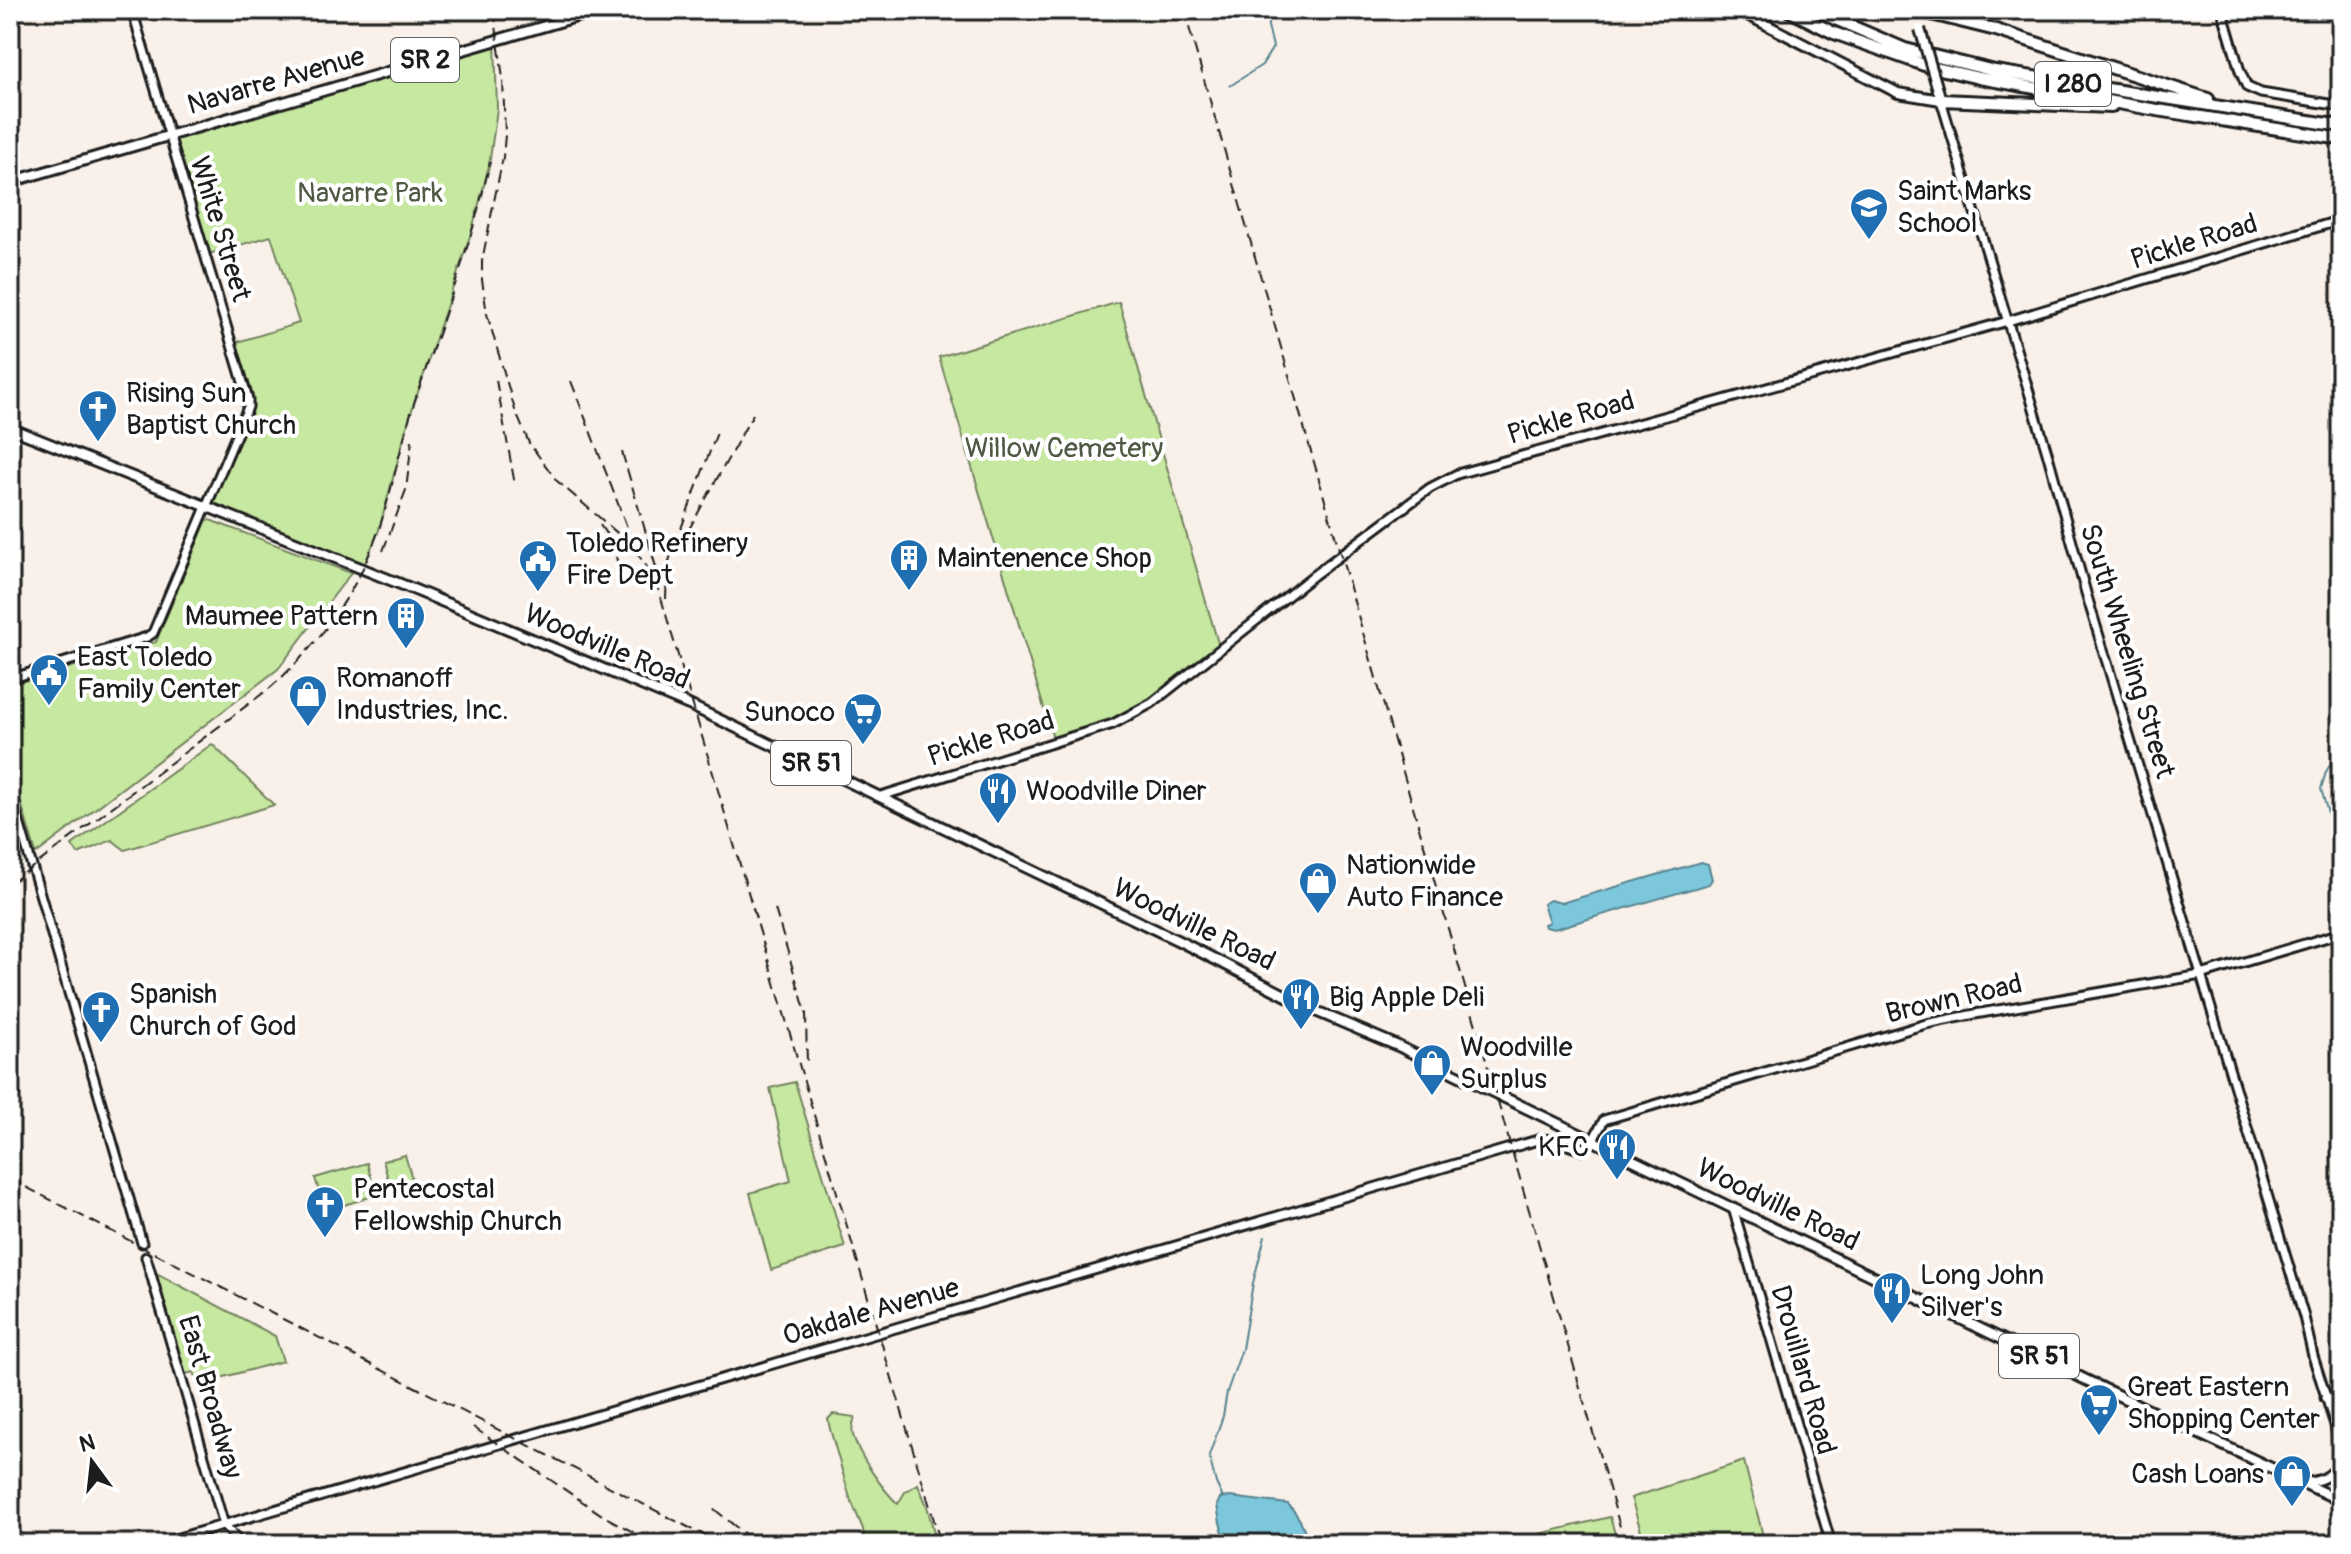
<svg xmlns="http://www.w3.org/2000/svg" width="2351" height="1554" font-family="Pangolin,sans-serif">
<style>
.green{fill:#c7e8a0;stroke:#72825e;stroke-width:2}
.water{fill:#7cc7dc;stroke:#56838f;stroke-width:2}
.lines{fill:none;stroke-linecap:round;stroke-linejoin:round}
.stream{stroke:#56838f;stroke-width:2}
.tertiary-casing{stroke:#1c1c1c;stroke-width:13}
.primary-casing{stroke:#1c1c1c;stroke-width:14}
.motorway-casing{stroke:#1c1c1c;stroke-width:16}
.tertiary{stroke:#fff;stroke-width:7}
.primary{stroke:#fff;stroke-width:8}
.motorway{stroke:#fff;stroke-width:10}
.rail{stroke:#1c1c1c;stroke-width:2;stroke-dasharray:12 6;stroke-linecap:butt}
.primary-bridge-casing{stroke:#1c1c1c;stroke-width:14;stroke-linecap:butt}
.primary-bridge{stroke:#fff;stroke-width:8}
.labels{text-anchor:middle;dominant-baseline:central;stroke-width:8;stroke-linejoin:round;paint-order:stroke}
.shield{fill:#fff;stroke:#606060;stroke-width:2}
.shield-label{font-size:26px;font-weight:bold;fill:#1c1c1c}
.street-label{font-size:28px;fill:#1c1c1c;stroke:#fff}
.poi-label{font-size:28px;fill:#1c1c1c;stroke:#fff;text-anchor:start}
.park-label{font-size:28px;fill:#4f5944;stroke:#fff}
</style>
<rect width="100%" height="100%" fill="#f9f1e9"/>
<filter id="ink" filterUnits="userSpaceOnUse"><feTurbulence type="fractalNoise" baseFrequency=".0125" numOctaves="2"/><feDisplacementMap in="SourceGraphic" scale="16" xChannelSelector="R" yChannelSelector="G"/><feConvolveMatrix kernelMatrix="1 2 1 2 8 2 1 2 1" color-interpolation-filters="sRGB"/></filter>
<g filter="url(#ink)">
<path class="green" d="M495,40L497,109L489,166L472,230L409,419L379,530L363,568L207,507L248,407L231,344L299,323L271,236L205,255L169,136Z
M1119,302L1220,650L1131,715L1054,742L939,357Z
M207,519L351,573L278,669L36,854L10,765V685L156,642Z
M212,744L274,805L125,850L112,840L78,854L72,845Z
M795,1082L845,1247L771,1270L750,1193L791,1181L770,1088Z
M405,1155L413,1182L391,1189L383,1161Z
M367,1163L376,1195L325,1211L315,1178Z
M156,1273L275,1336L283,1361L198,1384L194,1372L185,1374Z
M833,1414L855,1417C853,1423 851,1429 853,1435C859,1456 883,1490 898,1504L905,1492L918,1484L927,1506L937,1544H855L864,1542L863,1529L850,1498L830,1429L828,1419Z
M1744,1461L1765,1544H1645L1631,1498Z
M1610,1517L1618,1544H1497Z"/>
<path class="water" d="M1701,862L1708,864L1712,879L1709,884L1554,929L1545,927L1544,924L1549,922L1543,904L1550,900L1561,903Z
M1230,1497L1288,1504C1299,1516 1306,1528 1308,1544H1227L1220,1523L1217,1505L1220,1498Z"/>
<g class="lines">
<path class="stream" d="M1230,86L1262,65L1273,47L1268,26V10
M2341,745L2326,772L2321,789L2341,858
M1223,1498L1216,1483L1209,1456L1223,1416L1227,1392L1242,1349L1253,1283L1265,1236"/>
<g class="tertiary-casing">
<path id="tertiary" d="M2222,10L2240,71L2247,87L2261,93L2341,106
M1941,100L2047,452L2086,593L2304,1317L2313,1356L2335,1425L2340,1456L2338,1499
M10,679L147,637L153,633L248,407V399L132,10
M10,791L142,1243
M881,796L1113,724L1152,703L1314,575L1430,488L1457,474L2008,321L2341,220
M1733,1208L1831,1544
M146,1257L224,1525L241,1544
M2325,1398L2341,1394
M2304,1483C2319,1481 2331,1478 2339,1463
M158,1544L1541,1139L1553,1140L1582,1150L1593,1140L1604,1120L1926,1024L1975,1014L2201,975L2341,933"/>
</g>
<g class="primary-casing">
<path id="primary" d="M1738,10L1898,93L1941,100L1938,90
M10,182L600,10
M10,428L408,587L689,705L1183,943L1318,1012L1398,1046L2115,1394L2341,1501"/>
</g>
<g class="motorway-casing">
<path id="motorway" d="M1788,10L1834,33L1927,66L1979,78L2151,109L2341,139
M1814,10L1905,49L1995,71L2341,126
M1915,10L1996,30L2208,99
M1941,100L2111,107"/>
</g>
<use href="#tertiary" class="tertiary"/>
<use href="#primary" class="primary"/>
<use href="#motorway" class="motorway"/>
<path class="rail" d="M494,10L503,79L505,135L503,157L482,261V280L487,314L515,410L529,443L557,481L630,544L645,564L659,591L941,1544
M1184,10L1625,1544
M496,380L515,485
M571,381L633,543
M622,452L658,574
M600,525L611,541L626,589
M688,531L753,414
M383,551L406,490L412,440
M666,599L667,569L670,558L718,430
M10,884L270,688C319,645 358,591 379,529C393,487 401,443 415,400C442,322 472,243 490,162
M775,909L806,1013L807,1066
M10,1179L721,1544
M473,1427L602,1515L655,1544
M714,1509L757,1544"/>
<g class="primary-bridge-casing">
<path id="primary-bridge" d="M1920,29L1938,90"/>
</g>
<use href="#primary-bridge" class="primary-bridge"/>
</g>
</g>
<defs>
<g id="school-pin" transform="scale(2)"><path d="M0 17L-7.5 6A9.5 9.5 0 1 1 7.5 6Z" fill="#1f6fb2" stroke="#fff"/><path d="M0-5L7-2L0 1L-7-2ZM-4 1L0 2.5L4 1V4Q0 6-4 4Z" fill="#fff"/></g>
<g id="church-pin" transform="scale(2)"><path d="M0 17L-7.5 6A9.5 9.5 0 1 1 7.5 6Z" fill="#1f6fb2" stroke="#fff"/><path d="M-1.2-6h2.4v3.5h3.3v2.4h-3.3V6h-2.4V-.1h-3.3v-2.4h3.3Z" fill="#fff"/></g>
<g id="building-pin" transform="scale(2)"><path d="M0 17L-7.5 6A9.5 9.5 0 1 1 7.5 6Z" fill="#1f6fb2" stroke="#fff"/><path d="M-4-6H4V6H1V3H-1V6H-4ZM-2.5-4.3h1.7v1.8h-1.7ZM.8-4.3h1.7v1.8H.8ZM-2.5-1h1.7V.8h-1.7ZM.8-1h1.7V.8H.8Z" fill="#fff"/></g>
<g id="civic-pin" transform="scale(2)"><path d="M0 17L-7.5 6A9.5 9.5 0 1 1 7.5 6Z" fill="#1f6fb2" stroke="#fff"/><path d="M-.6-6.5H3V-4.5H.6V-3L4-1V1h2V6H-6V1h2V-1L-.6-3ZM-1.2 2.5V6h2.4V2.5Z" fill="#fff"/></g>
<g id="shop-pin" transform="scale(2)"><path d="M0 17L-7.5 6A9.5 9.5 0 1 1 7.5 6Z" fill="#1f6fb2" stroke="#fff"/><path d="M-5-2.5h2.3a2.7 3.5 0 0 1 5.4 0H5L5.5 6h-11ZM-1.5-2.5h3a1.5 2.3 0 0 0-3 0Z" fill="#fff"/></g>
<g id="supermarket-pin" transform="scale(2)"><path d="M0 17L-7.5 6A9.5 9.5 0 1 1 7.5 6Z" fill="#1f6fb2" stroke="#fff"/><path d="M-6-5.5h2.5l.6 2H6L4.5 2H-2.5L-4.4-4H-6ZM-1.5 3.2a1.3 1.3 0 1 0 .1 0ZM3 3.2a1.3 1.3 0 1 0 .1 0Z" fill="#fff"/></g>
<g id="restaurant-pin" transform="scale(2)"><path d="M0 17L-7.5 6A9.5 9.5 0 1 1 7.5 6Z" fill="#1f6fb2" stroke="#fff"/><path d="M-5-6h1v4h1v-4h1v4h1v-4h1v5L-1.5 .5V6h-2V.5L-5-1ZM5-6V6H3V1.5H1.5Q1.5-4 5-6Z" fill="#fff"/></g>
</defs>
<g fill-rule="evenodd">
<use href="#school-pin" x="1869" y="207"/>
<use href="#church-pin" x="98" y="409"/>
<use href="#building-pin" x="909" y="558"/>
<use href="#civic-pin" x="538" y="559"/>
<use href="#building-pin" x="406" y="616"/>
<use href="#civic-pin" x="49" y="673"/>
<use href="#shop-pin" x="308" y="694"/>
<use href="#supermarket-pin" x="863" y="712"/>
<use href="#restaurant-pin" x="998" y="791"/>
<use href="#shop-pin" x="1318" y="881"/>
<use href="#restaurant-pin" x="1301" y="997"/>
<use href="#church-pin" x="101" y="1010"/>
<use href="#shop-pin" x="1432" y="1063"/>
<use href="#restaurant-pin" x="1617" y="1147"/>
<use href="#church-pin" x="325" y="1205"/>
<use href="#restaurant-pin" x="1892" y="1291"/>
<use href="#supermarket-pin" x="2099" y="1403"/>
<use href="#shop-pin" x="2292" y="1474"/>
</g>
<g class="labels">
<g class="shield">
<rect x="391" y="38" width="68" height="44" rx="6"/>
<rect x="2035" y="62" width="76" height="44" rx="6"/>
<rect x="771" y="741" width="80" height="44" rx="6"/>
<rect x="1999" y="1334" width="80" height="44" rx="6"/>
</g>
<g class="shield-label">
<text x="425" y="60">SR 2</text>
<text x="2073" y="84">I 280</text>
<text x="811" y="763">SR 51</text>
<text x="2039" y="1356">SR 51</text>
</g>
<g class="street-label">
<text transform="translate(276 81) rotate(-16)">Navarre Avenue</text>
<text transform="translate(220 229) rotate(73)">White Street</text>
<text transform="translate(2194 242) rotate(-17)">Pickle Road</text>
<text transform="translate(1571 418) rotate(-16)">Pickle Road</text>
<text transform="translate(607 647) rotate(23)">Woodville Road</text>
<text transform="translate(2127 651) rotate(73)">South Wheeling Street</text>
<text transform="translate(991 739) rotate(-17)">Pickle Road</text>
<text transform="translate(1194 925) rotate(26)">Woodville Road</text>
<text transform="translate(1954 999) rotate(-13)">Brown Road</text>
<text transform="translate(1778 1205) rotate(26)">Woodville Road</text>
<text transform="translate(871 1312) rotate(-16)">Oakdale Avenue</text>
<text transform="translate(1803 1370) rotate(74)">Drouillard Road</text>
<text transform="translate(210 1397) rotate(74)">East Broadway</text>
</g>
<g class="poi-label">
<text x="1897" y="191">Saint Marks<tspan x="1897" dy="32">School</tspan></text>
<text x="126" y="393">Rising Sun<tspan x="126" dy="32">Baptist Church</tspan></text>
<text x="566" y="543">Toledo Refinery<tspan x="566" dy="32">Fire Dept</tspan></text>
<text x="937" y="558">Maintenence Shop</text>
<text x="378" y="616" text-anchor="end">Maumee Pattern</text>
<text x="77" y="657">East Toledo<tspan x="77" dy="32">Family Center</tspan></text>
<text x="336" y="678">Romanoff<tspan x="336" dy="32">Industries, Inc.</tspan></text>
<text x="835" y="712" text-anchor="end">Sunoco</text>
<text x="1026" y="791">Woodville Diner</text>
<text x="1346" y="865">Nationwide<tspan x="1346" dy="32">Auto Finance</tspan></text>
<text x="129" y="994">Spanish<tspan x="129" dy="32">Church of God</tspan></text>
<text x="1329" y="997">Big Apple Deli</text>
<text x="1460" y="1047">Woodville<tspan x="1460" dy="32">Surplus</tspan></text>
<text x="1589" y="1147" text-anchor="end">KFC</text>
<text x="353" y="1189">Pentecostal<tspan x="353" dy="32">Fellowship Church</tspan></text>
<text x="1920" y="1275">Long John<tspan x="1920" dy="32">Silver's</tspan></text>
<text x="2127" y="1387">Great Eastern<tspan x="2127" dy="32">Shopping Center</tspan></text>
<text x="2264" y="1474" text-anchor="end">Cash Loans</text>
</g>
<g class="park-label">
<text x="370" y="193">Navarre Park</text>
<text x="1064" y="448">Willow Cemetery</text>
</g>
</g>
<rect width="2351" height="1554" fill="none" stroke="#fff" stroke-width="40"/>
<rect x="20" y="20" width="2311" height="1514" fill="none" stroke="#1c1c1c" stroke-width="3" filter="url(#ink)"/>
<g transform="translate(92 1462) rotate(345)" stroke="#ffffff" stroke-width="6" paint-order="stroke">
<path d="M0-6L14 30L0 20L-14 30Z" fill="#1c1c1c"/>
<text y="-12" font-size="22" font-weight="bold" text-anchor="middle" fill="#1c1c1c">N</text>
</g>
</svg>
